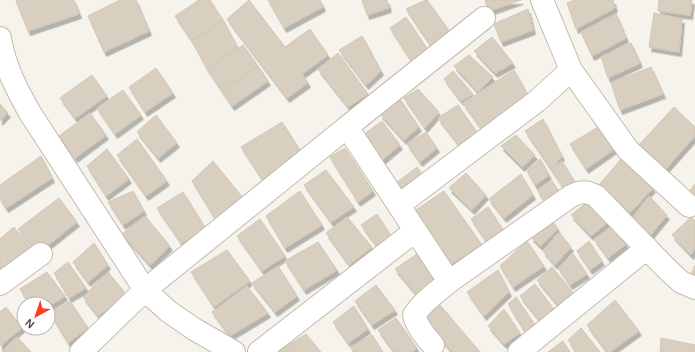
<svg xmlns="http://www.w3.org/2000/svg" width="695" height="352" font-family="Helvetica,sans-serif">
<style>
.building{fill:#d8cfc1;stroke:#d3c7b4;filter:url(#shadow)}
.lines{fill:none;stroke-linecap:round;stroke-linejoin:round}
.minor-casing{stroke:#c2bbae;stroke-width:24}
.minor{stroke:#fff;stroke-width:22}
</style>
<defs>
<filter id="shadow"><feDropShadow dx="2.5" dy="4.5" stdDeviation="0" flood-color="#0004"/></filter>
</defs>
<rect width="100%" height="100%" fill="#f6f3ec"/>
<path class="building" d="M18,0H74L79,14L28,31L16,1Z
M120,0H136L149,31L104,52L88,16Z
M199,0H210L223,20L192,41L175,16Z
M249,0L285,47L310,29L328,55L302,74L308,83L287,98L227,19Z
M268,0H320L323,7L284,28Z
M362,0H387L389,8L367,15Z
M426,0H427L453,36L433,49L406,9Z
M485,0H521L489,11Z
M575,0H613L615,8L576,29L567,3Z
M659,0H692L690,15L658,11Z
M528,9L533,30L501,42L494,24Z
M654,13L682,19L679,52L649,47Z
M616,14L626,38L592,56L581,32Z
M406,17L428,50L414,65L390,28Z
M223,20L238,48L207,69L192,41Z
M362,36L381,71L366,85L339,50Z
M492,37L513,63L495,73L474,51Z
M631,43L640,63L608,78L601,57Z
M243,45L258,66L222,91L207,69Z
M338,53L368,94L348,107L318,69Z
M469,55L493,77L478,92L454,66Z
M258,66L268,81L232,106L222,91Z
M651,67L663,94L620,110L611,83Z
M156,68L173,93L145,112L129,87Z
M514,70L531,101L487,136L463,103Z
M453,71L473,94L461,101L444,79Z
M92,75L107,96L75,118L60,98Z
M418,89L439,112L425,128L404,98Z
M123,90L141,115L115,134L97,108Z
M400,99L419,127L404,140L380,114Z
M0,104L8,113L0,121Z
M458,105L481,138L462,149L438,118Z
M674,107L695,127V136L663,172L637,147Z
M90,113L106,135L75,158L59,136Z
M156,115L177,143L158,158L137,132Z
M543,119L562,156L551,169L525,131Z
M382,121L400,145L381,161L362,136Z
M282,122L302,153L264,182L241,147Z
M598,127L616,148L586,169L570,144Z
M426,132L437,148L420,162L407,144Z
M516,135L535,155L522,167L501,146Z
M137,139L167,181L146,196L117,155Z
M345,148L373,191L358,202L330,157Z
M107,149L129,179L106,196L87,166Z
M41,156L52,178L6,208L0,199V185Z
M540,159L549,175L535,185L527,171Z
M621,159L653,188L630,213L599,185Z
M213,161L244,199L216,220L192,181Z
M562,161L575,182L565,190L551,169Z
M417,167L426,180L405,195L396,183Z
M326,170L354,207L331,222L304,185Z
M466,173L486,195L472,210L449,188Z
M521,174L533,195L504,218L489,199Z
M552,181L560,193L546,203L537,190Z
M695,184V197L689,192Z
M133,191L144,211L123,225L108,202Z
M300,191L322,225L285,248L266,216Z
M444,191L482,245L451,264L413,212Z
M183,192L206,229L181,243L157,208Z
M649,196L667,215L648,238L632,218Z
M59,198L77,222L38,253L18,229Z
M587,202L608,222L591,236L571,215Z
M488,207L506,234L490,247L471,219Z
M377,214L391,236L377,246L361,225Z
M145,216L170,246L150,265L122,234Z
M347,217L372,247L349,265L326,233Z
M691,217L695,221V247L691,255L672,235Z
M260,219L285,256L262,271L237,236Z
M552,220L558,229L540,246L531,237Z
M613,226L626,244L608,258L594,239Z
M14,227L32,250L0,275V239Z
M559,232L571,247L555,265L543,251Z
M527,241L544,266L513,287L500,266Z
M589,241L602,261L590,270L577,251Z
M318,242L337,270L304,290L285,261Z
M94,243L108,265L88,282L73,262Z
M227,250L250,281L214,307L191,272Z
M417,254L436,281L417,295L395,269Z
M573,254L587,274L570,285L558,268Z
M68,262L86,288L69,298L54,273Z
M695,265V281L689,280Z
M278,266L297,296L275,312L252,283Z
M552,267L579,300L563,311L537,280Z
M498,270L509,292L484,316L467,292Z
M47,272L65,296L48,307V304H30L20,289Z
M108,272L126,294L98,316L83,297Z
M535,284L556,312L541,322L520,296Z
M376,285L395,310L372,325L355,301Z
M247,286L268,313L230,336L212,312Z
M516,297L536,326L525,332L508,304Z
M615,300L639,331L610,352H607L587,325Z
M70,301L88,328L68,343L50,313Z
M440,305L480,352H452L422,317Z
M354,306L368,329L348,343L333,322Z
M6,307L22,328L0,346V312Z
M504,309L520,333L504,344L488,326Z
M396,318L417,348L412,352H394L378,330Z
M581,328L600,352H576L568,340Z
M306,334L321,352H277Z
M372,335L383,352H354L350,347Z
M17,337L31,352H3L2,351Z
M661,338L695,345V352H660Z
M563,341L570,352H548Z"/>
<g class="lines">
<g class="minor-casing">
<path id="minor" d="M484,18L347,127L446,277L450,281L571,196C581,191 587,191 596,196L665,267L681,282L695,288
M0,38C4,65 17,90 30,113L145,290L168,311L194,329L234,352
M571,70L628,150L689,206
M399,205L537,101L571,70L542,0
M0,284L41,254
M433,345C425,336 417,327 414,315C423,301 437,292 450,281
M81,352L145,290L347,127
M259,352L415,231
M519,352L647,248"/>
</g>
<use href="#minor" class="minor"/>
</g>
<g transform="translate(36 316) rotate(220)"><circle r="19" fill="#ffffff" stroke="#b7b4b0"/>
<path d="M0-3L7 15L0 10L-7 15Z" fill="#fc3f1d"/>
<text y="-6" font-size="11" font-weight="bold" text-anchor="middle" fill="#4b4439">N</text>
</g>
</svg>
